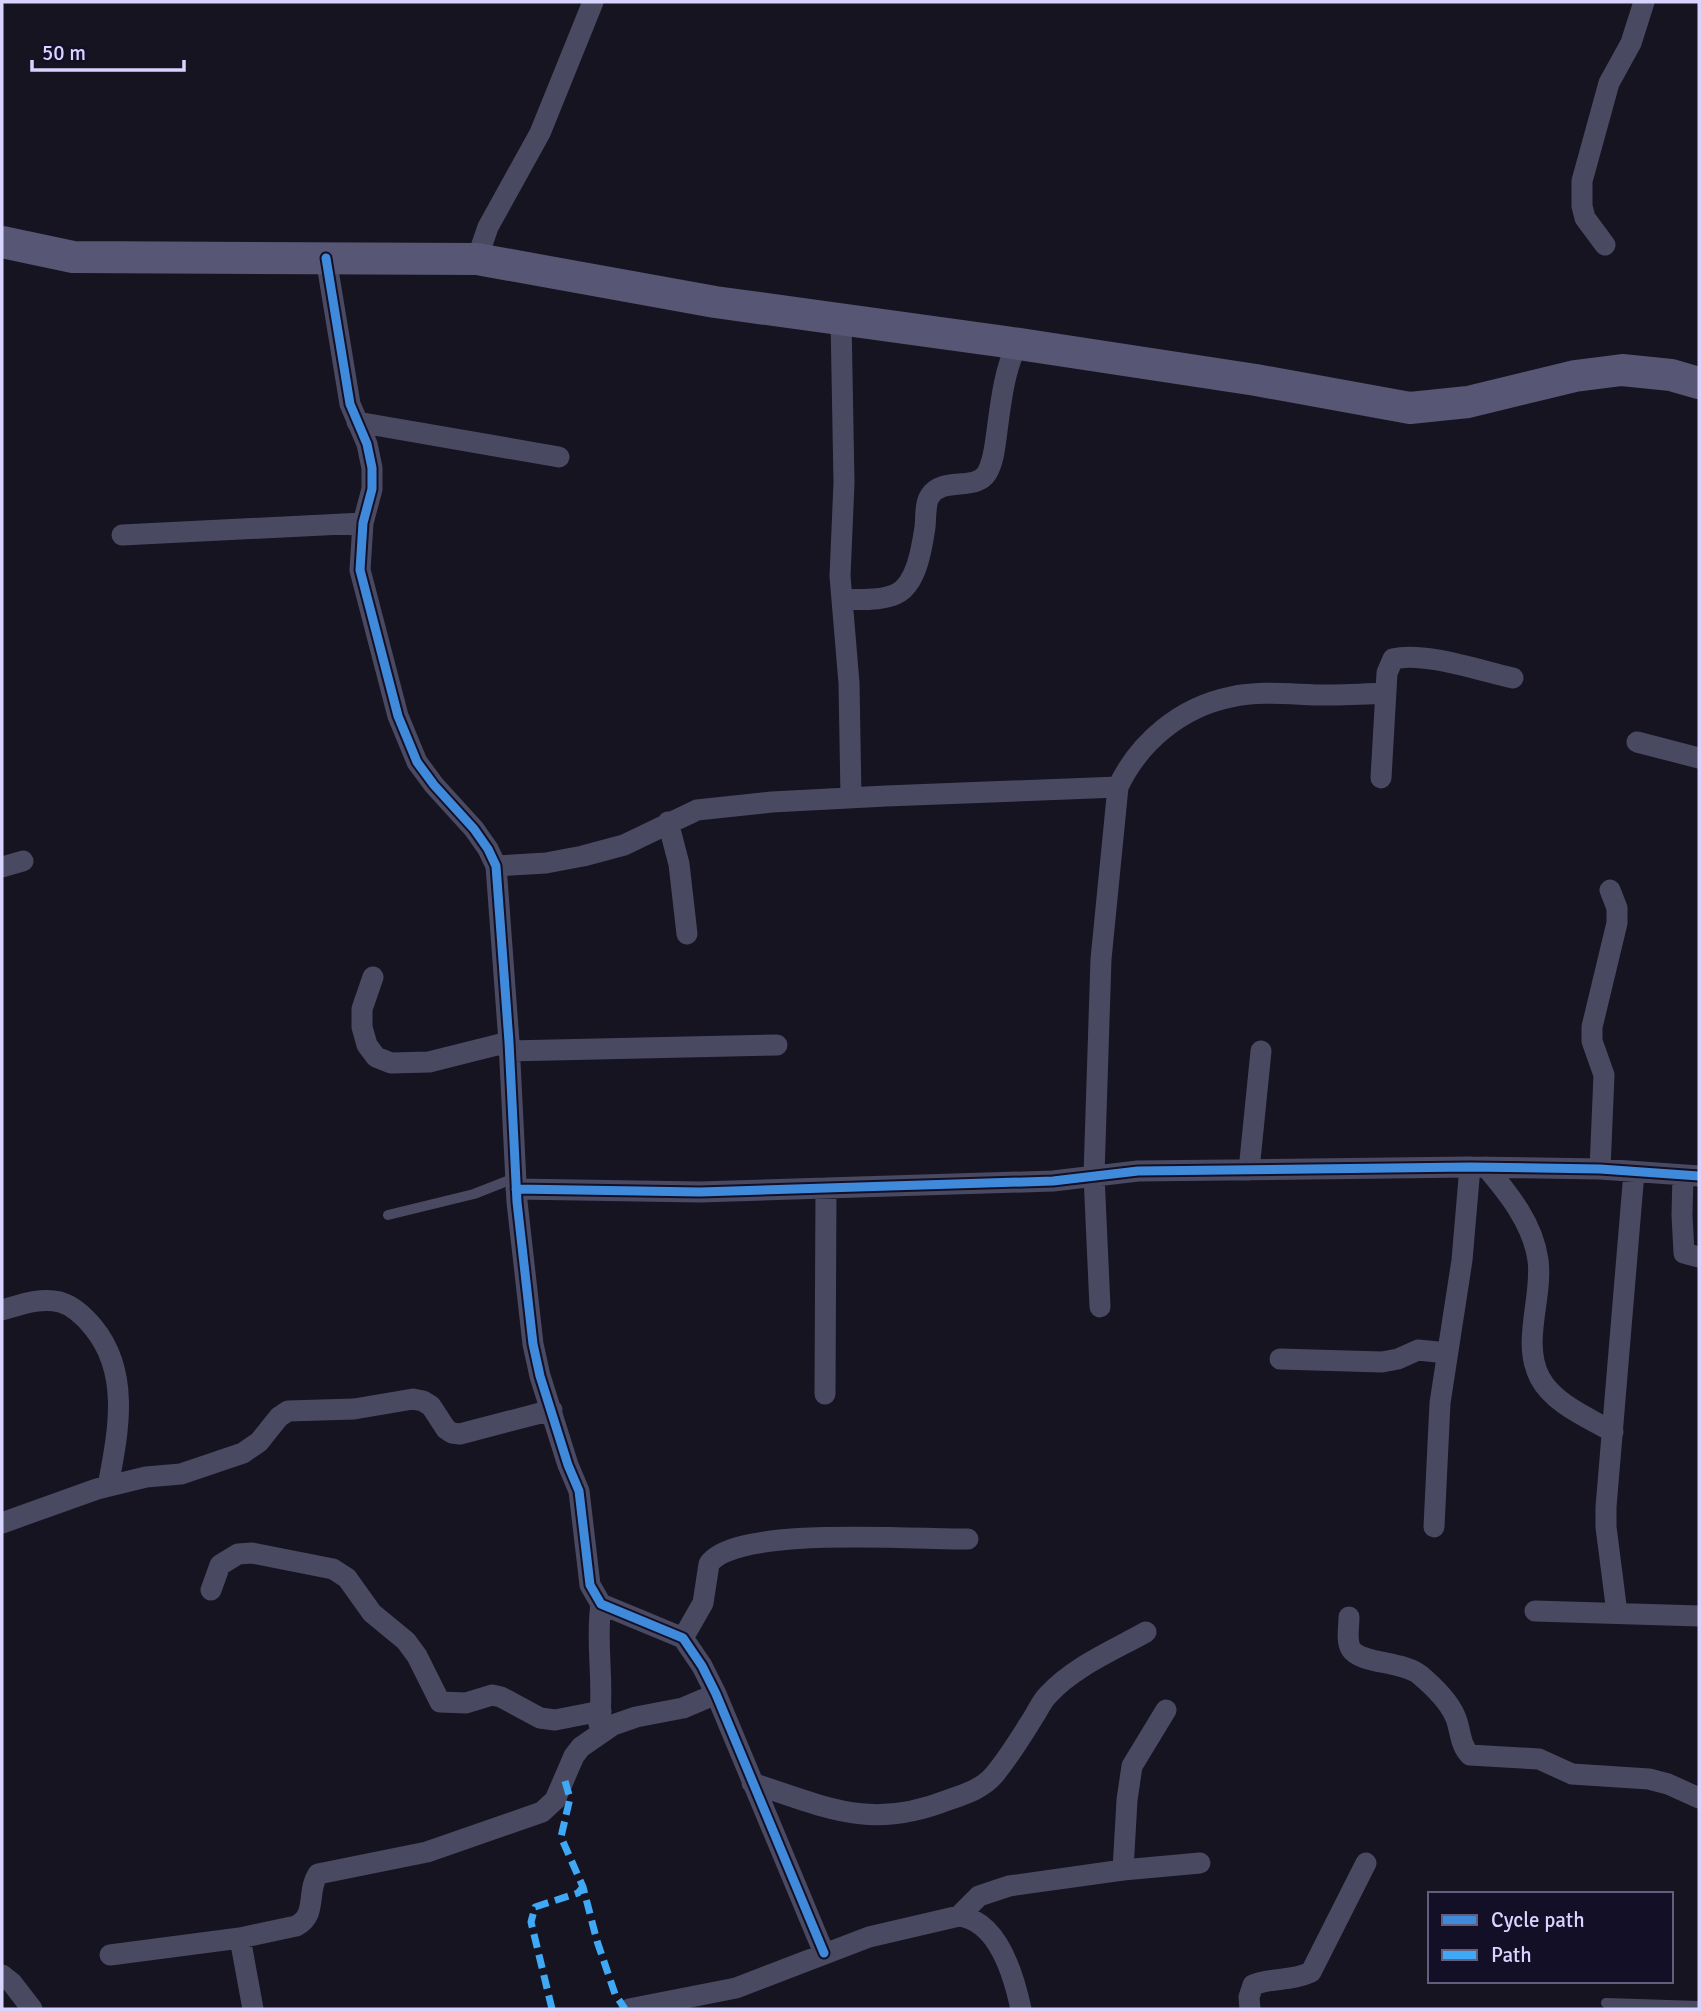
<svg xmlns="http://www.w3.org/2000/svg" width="1701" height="2011" font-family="Signika,sans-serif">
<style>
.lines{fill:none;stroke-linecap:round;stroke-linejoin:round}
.service{stroke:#4a4962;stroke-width:10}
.minor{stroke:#4a4962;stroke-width:21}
.secondary{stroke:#575674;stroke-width:32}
.quiet{stroke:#3fa9f5;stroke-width:7;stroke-dasharray:14 7;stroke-linecap:butt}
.cycleway-casing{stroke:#130f26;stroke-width:13}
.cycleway{stroke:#408adc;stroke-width:9}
</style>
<rect width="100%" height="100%" fill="#161421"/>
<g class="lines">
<path class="service" d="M388,1215L474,1194L515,1178
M1606,2003L1699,2006"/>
<path class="minor" d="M1605,245L1585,218L1582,206V181L1609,83L1631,43L1644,2
M326,258L350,404L367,444L372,468V489L363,523L360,570L398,716L417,762L434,785L474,829L488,849L496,866L509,1042L517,1202L533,1344L540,1376L568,1465L579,1491L590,1585L601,1604L683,1638L702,1666L716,1694L824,1953
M477,259L488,227L540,133L593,2
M841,319L844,483L840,576L849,683L851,798
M357,422L559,457
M122,535L363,523
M843,600C860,599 881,601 896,594C917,584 922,547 925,527C926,518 925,503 930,496C943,476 975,492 987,473C994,461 995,445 997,431C1001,401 1004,372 1017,344
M1637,742L1699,758
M1381,778L1387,673L1393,659C1423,651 1481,671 1513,678
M668,822L679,864L687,934
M496,866L546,863L583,856L624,845L697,810L772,802L886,796L1118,787
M2,867L23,861
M373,977L362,1009V1027L367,1045L376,1057L391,1063L429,1062L509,1042
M508,1051L777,1045
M1486,1167C1509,1194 1533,1224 1538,1260C1543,1298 1521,1342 1540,1378C1554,1404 1589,1418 1613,1432
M1600,1169L1604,1075L1592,1041V1027L1617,923V908L1610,890
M1249,1170L1261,1051
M1683,1175L1682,1215L1684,1253L1699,1257
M516,1189L700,1192L1053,1181L1138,1171L1470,1167L1600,1169L1699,1176
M1100,1307L1094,1175L1101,959L1118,787C1139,742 1181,707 1231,697C1262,690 1296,695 1327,695C1346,695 1366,694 1386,693
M2,1310C20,1305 40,1297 60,1302C74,1306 84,1316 93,1327C131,1373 118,1433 108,1486
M1280,1359L1382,1362L1398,1359L1418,1350L1447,1353
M825,1394L826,1188
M2,1523L97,1489L146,1477L181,1474L243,1453L259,1442L279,1417L288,1411L354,1409L413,1399L423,1401L431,1406L446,1429L452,1433L460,1434L552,1410
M1434,1527L1440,1403L1462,1260L1470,1167
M211,1590L220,1565L238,1554L252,1553L333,1569L347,1578L372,1613L406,1641L417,1656L440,1702L466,1703L492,1695L501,1697L540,1718L555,1720L601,1711
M1535,1611L1699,1616
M1617,1613L1606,1527V1507L1634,1172
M1349,1617C1349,1626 1346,1641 1351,1649C1360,1664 1404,1661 1420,1675C1433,1686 1448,1700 1455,1716C1461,1729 1459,1744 1470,1755L1539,1759L1572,1774L1649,1779L1668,1784L1699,1798
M683,1638L703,1603L709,1564C735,1525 920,1540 968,1539
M599,1724C605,1684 595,1644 601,1604
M752,1783C826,1807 870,1831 948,1800C965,1794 982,1789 994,1775C1009,1757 1021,1737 1033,1718C1038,1710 1042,1701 1048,1695C1073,1667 1114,1650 1146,1632
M1123,1870L1127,1800L1132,1766L1166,1710
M959,1916L979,1896L1009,1886L1123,1870L1200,1863
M240,1938L253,2009
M110,1955L240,1938L296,1926C318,1915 306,1892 318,1874L427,1852L542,1812L555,1800L574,1756L581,1747L613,1725L636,1717L683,1708L716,1694
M2,1975L12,1983L32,2009
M629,2009L736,1988L869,1937L959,1916C998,1921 1014,1976 1021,2009
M1250,2009L1249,1997L1253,1985C1273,1977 1290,1982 1311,1972L1366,1863"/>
<path class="secondary" d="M2,242L73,257L477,259L715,302L1006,342L1256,380L1410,408L1468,402L1575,376L1622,370L1671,375L1699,383"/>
<path class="quiet" d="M565,1781L570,1798L561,1837L583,1887L597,1941L615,1994L625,2009
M552,2009L531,1922L535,1907L578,1893L583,1887"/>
<g class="cycleway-casing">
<path id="cycleway" d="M326,258L350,404L367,444L372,468V489L363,523L360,570L398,716L417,762L434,785L474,829L488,849L496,866L509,1042L517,1202L533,1344L540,1376L568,1465L579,1491L590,1585L601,1604L683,1638L702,1666L716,1694L824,1953
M516,1189L700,1192L1053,1181L1138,1171L1470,1167L1600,1169L1699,1176"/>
</g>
<use href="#cycleway" class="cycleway"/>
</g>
<rect width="1701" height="2011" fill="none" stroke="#d9d4ff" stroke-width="7"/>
<rect x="1428" y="1892" width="245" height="91" fill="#130f26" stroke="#625e7d" stroke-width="2"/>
<rect x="1442" y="1915" width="35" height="10" fill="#408adc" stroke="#625e7d" stroke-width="2"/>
<text x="1491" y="1927" font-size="21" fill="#d9d4ff">Cycle path</text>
<rect x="1442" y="1950" width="35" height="10" fill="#3fa9f5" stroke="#625e7d" stroke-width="2"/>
<text x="1491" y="1962" font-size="21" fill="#d9d4ff">Path</text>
<path d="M32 60v10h152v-10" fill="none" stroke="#d9d4ff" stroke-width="3.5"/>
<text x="42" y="60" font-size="21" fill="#d9d4ff" stroke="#130f26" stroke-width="5" paint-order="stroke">50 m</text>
</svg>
